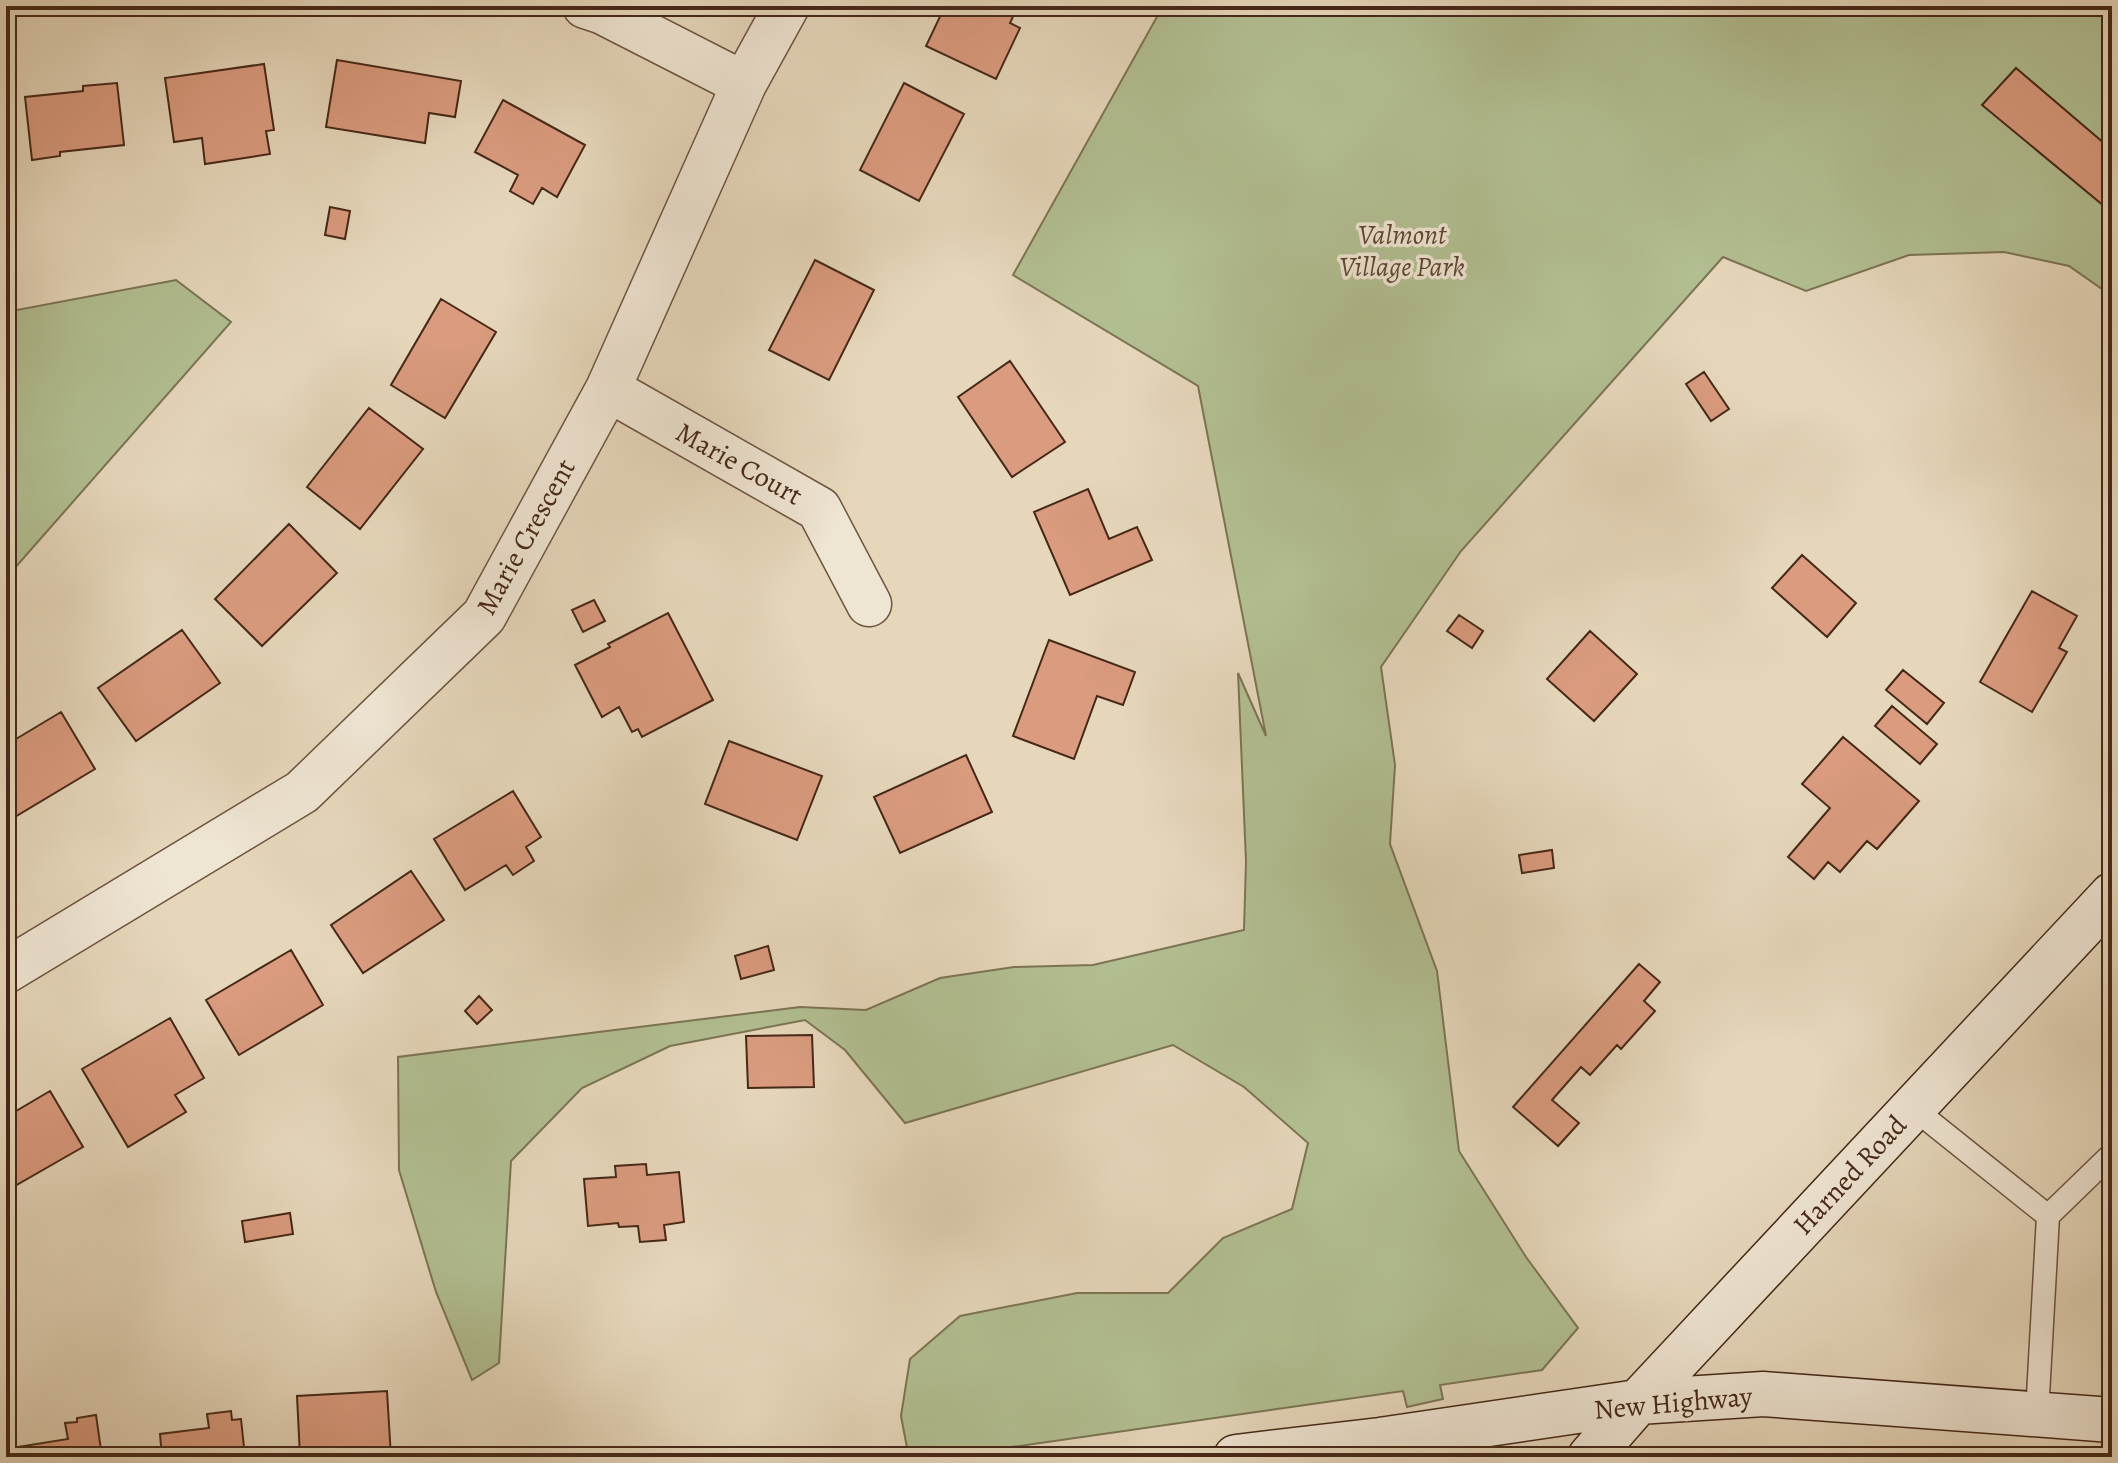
<svg xmlns="http://www.w3.org/2000/svg" width="2118" height="1463" font-family="Alegreya,serif">
<style>
.green{fill:#b2bf92;stroke:#7c7455;stroke-width:2}
.building{fill:#da9b7e;stroke:#462818;stroke-width:2}
.lines{fill:none;stroke-linecap:round;stroke-linejoin:round}
.lane-casing{stroke:#6e5441;stroke-width:25}
.street-casing{stroke:#6e5441;stroke-width:47}
.secondary-casing{stroke:#462818;stroke-width:47}
.lane{stroke:#efe5d3;stroke-width:22}
.street{stroke:#efe5d3;stroke-width:44}
.secondary{stroke:#efe5d3;stroke-width:44}
.labels{text-anchor:middle;dominant-baseline:central;stroke-width:7;stroke-linejoin:round;paint-order:stroke}
.park-label{font-size:28px;font-style:italic;fill:#5c4630;stroke:#efe5d3}
.street-label{font-size:28px;fill:#462818;stroke:#efe5d3}
</style>
<rect width="100%" height="100%" fill="#e6d7bb"/>
<filter id="stains"><feTurbulence type="fractalNoise" baseFrequency=".0025" numOctaves="4"/><feColorMatrix values="0 0 0 0 .2 0 0 0 0 .09 0 0 0 0 .02 0 0 0 .5 -.17"/></filter>
<radialGradient id="worn" r=".72"><stop offset=".6" stop-color="#630" stop-opacity="0"/><stop offset="1" stop-color="#630" stop-opacity=".3"/></radialGradient>
<path class="green" d="M1163,6H2112V296L2069,266L2004,252L1909,255L1806,291L1723,257L1461,551L1381,667L1395,765L1390,844L1437,971L1459,1151L1526,1257L1578,1328L1542,1370L1440,1385L1443,1399L1407,1407L1403,1391L956,1455L908,1453L901,1416L910,1359L960,1316L1077,1293H1168L1223,1238L1292,1209L1308,1143L1244,1087L1173,1045L905,1123L845,1050L805,1020L670,1046L582,1088L511,1161L499,1363L472,1380L436,1292L399,1170L398,1057L800,1007L866,1010L940,978L1014,967L1093,965L1244,930L1246,861L1238,673L1266,736L1198,386L1013,275Z
M176,280L231,322L6,578V448L14,428L6,417V312Z"/>
<path class="building" d="M945,6H1018L1010,23L1020,28L996,79L926,46Z
M337,60L461,81L455,117L429,113L425,143L326,127Z
M264,64L274,130L266,131L270,154L205,164L202,138L174,142L165,78Z
M2016,68L2112,150V196L2104,206L1982,105Z
M117,83L124,145L60,152V156L32,160L25,97L83,91V86Z
M904,83L964,114L919,201L860,170Z
M503,100L585,145L557,197L542,188L533,204L510,191L518,175L475,152Z
M330,207L350,211L345,239L325,235Z
M815,260L874,290L829,380L769,350Z
M441,299L496,332L445,418L391,385Z
M1010,361L1065,442L1012,477L958,397Z
M1704,372L1729,409L1711,421L1686,384Z
M369,408L423,449L360,529L307,487Z
M1088,489L1109,539L1137,527L1152,560L1070,595L1034,512Z
M289,524L337,573L262,646L215,599Z
M1802,555L1856,603L1827,637L1772,588Z
M2032,591L2077,616L2059,648L2067,652L2032,712L1980,682Z
M594,600L605,621L583,632L572,610Z
M668,613L713,700L642,737L638,729L632,732L619,707L602,717L575,665L610,647L608,644Z
M1459,615L1483,631L1472,648L1447,631Z
M182,630L220,683L136,741L98,688Z
M1590,631L1637,674L1594,721L1547,679Z
M1049,640L1135,672L1123,705L1097,696L1074,759L1013,736Z
M1903,670L1944,703L1927,724L1886,690Z
M1892,706L1937,744L1920,764L1875,726Z
M61,712L95,769L8,821L6,817V745Z
M1843,737L1919,801L1877,849L1867,841L1840,872L1828,862L1814,879L1788,857L1830,808L1802,784Z
M729,741L822,776L797,840L705,804Z
M966,755L992,812L900,853L874,797Z
M513,791L541,837L526,847L534,861L513,875L506,865L465,890L434,839Z
M1552,850L1554,868L1522,873L1519,855Z
M411,871L444,920L363,973L331,925Z
M768,946L774,970L741,979L735,956Z
M291,950L323,1005L239,1055L206,1000Z
M1639,964L1660,982L1644,1001L1655,1011L1621,1049L1617,1045L1590,1075L1581,1067L1552,1100L1579,1123L1558,1146L1513,1107Z
M479,996L492,1010L477,1024L465,1011Z
M170,1018L204,1078L175,1095L186,1112L128,1147L82,1069Z
M812,1035L814,1087L748,1088L746,1036Z
M50,1091L83,1147L6,1191V1117Z
M646,1164L647,1175L679,1172L684,1222L664,1225L666,1240L640,1242L638,1226L619,1227L618,1223L588,1226L584,1179L616,1177L615,1166Z
M290,1213L293,1234L245,1242L242,1221Z
M387,1391L391,1457H338V1454L300,1456L297,1396Z
M231,1411L232,1420L241,1419L245,1457H162L160,1434L209,1428L207,1414Z
M96,1415L102,1457H12L11,1448L68,1439L65,1423L77,1422V1418Z"/>
<g class="lines">
<g class="lane-casing">
<path id="lane" d="M1913,1108L2048,1216L2112,1154
M2037,1414L2048,1216
M1408,1447L1446,1457"/>
</g>
<g class="street-casing">
<path id="street" d="M585,6L603,12L744,84
M608,389L819,509L869,604
M6,971L302,792L484,616L608,389L744,84L787,6"/>
</g>
<g class="secondary-casing">
<path id="secondary" d="M1236,1457L1380,1440L1638,1402L1763,1394L2112,1420
M1590,1457L1638,1402L2112,895"/>
</g>
<use href="#lane" class="lane"/>
<use href="#street" class="street"/>
<use href="#secondary" class="secondary"/>
</g>
<g class="labels">
<g class="park-label">
<text x="1402" y="235">Valmont<tspan x="1402" dy="32">Village Park</tspan></text>
</g>
<g class="street-label">
<text transform="translate(739 464) rotate(29)">Marie Court</text>
<text transform="translate(526 537) rotate(-61)">Marie Crescent</text>
<text transform="translate(1850 1175) rotate(-47)">Harned Road</text>
<text transform="translate(1673 1403) rotate(-5)">New Highway</text>
</g>
</g>
<rect width="2118" height="1463" fill="none" stroke="#e6d7bb" stroke-width="32"/>
<rect x="8" y="8" width="2102" height="1447" fill="none" stroke="#462818" stroke-width="4"/>
<rect x="16" y="16" width="2086" height="1431" fill="none" stroke="#462818" stroke-width="2"/>
<rect width="100%" height="100%" filter="url(#stains)"/>
<rect width="100%" height="100%" fill="url(#worn)"/>
</svg>
